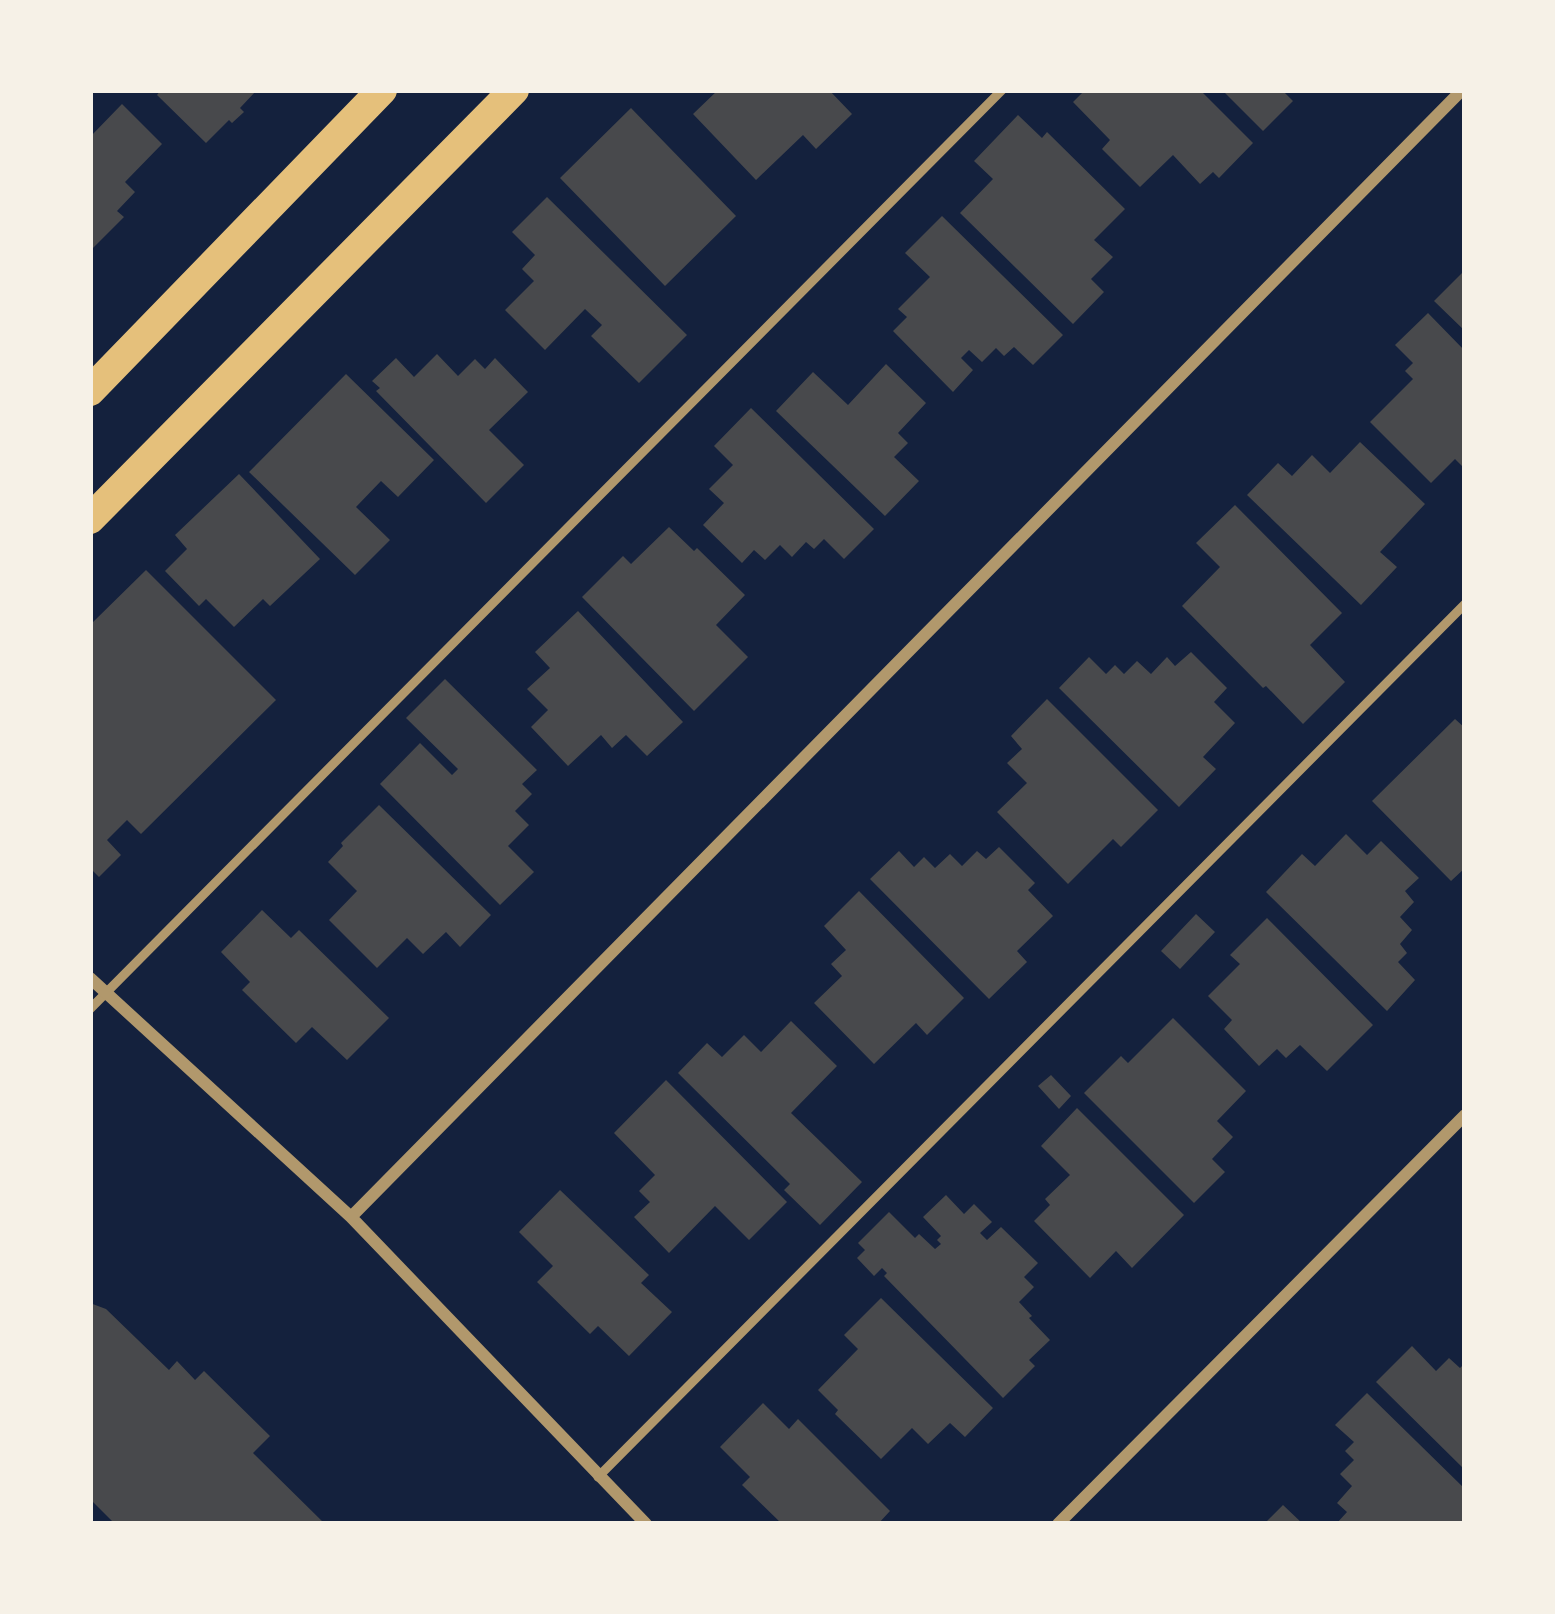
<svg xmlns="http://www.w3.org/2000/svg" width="1555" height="1614" font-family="'Roboto Condensed',sans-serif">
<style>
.building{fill:#48494c}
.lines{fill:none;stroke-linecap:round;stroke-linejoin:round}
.service{stroke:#b1986c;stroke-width:9}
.minor{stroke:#b1986c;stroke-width:12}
.primary{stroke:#e5c07b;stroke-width:30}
</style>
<rect width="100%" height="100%" fill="#14213d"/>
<path class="building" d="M161,90H257L240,108L244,112L232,123L229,120L206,143L157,95Z
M718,90H829L852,114L816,149L803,135L756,180L693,114Z
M1085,90H1200L1253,143L1219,178L1213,172L1200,184L1173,155L1140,187L1102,149L1110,140L1073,102Z
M1222,90H1282L1293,101L1263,131Z
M122,104L162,144L125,182L135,192L117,211L124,217L90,251V137Z
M631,108L736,216L665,286L560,178Z
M1018,115L1042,138L1047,132L1125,209L1094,240L1113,257L1091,279L1104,292L1073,324L960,213L993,179L974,161Z
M547,197L687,335L639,383L591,336L602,325L585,309L545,350L505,310L534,281L522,269L535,255L512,232Z
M942,216L1063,335L1033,365L1014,347L1004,356L996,348L982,362L969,350L961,358L973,370L953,392L893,331L907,317L898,309L930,277L905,253Z
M1465,270V331L1434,301Z
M1428,313L1465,351V469L1455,459L1431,483L1370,422L1413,379L1405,371L1413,363L1395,345Z
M437,354L458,376L475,359L485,369L495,358L528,392L489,430L524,465L486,503L376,391L380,388L372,381L396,358L414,377Z
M886,364L926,403L898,433L908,443L894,457L919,481L885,516L776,411L813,372L848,405Z
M346,374L434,460L398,497L381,481L356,507L390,540L355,575L249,472Z
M751,408L874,529L844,559L824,539L814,549L806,542L792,557L780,545L765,560L754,550L742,563L703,525L724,503L709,489L733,465L714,446Z
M1360,442L1425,504L1380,552L1397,567L1361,605L1247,495L1278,463L1292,476L1312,455L1330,473Z
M239,474L320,559L270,606L263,599L234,627L206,599L199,606L165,571L187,549L175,535Z
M1235,505L1342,613L1310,645L1345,682L1303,724L1266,686L1263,688L1182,606L1220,567L1196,543Z
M669,527L694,551L697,548L745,595L716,625L748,657L694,711L582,597L623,556L631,564Z
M146,570L276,700L141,834L127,820L107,840L121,855L99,877L90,868V625Z
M578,611L683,722L647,756L626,735L612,748L601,735L568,766L531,727L548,710L527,689L550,668L535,652Z
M1191,652L1227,688L1214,702L1235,723L1203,757L1216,769L1179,807L1059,688L1089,657L1106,674L1115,665L1124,674L1137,661L1151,674L1167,657L1175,666Z
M445,679L537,770L522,784L532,794L515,811L529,825L508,846L534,872L500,905L380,784L420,743L452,775L458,769L406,718Z
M1047,699L1158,810L1121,847L1113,839L1068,884L997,812L1027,783L1007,763L1022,749L1011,736Z
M1455,719L1465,728V868L1451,881L1372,801Z
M379,805L491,915L460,947L446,932L423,954L407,938L377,968L329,920L357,891L328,862L343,846L341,843Z
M1346,834L1367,855L1381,841L1419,878L1405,891L1414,902L1400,917L1412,930L1400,944L1407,953L1398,962L1415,980L1387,1011L1266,892L1302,854L1315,866Z
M999,847L1035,883L1028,890L1053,916L1017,951L1027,962L989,999L870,879L899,851L914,867L924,857L935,868L950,854L962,866L977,851L986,859Z
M859,891L964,998L927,1035L916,1023L874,1064L814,1003L842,976L831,964L846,950L824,926Z
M262,910L291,938L299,930L389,1018L347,1060L312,1027L296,1043L242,990L250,982L221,952Z
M1196,914L1215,932L1180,969L1161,951Z
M1267,918L1373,1025L1327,1071L1300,1045L1286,1058L1277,1049L1259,1066L1224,1029L1232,1020L1208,996L1240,964L1230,955Z
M1173,1018L1246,1091L1217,1121L1233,1137L1212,1159L1225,1172L1194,1203L1084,1093L1121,1056L1128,1063Z
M791,1021L837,1066L791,1113L862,1182L820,1225L784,1190L790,1184L678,1073L707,1043L722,1057L744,1035L761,1052Z
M1051,1075L1071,1096L1059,1109L1038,1086Z
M666,1080L787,1202L749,1240L715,1206L669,1253L634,1217L650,1202L639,1191L655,1175L614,1133Z
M1077,1108L1184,1215L1132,1268L1116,1251L1090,1278L1034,1221L1050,1205L1045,1199L1070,1175L1041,1146Z
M560,1190L649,1275L641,1283L672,1312L629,1356L598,1326L590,1334L537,1282L553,1266L519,1232Z
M946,1195L964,1214L974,1204L992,1222L980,1233L987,1240L1001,1227L1038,1263L1024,1277L1034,1287L1019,1302L1032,1316L1029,1318L1050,1340L1029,1360L1035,1366L1003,1398L884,1276L887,1273L882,1268L874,1276L857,1258L865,1250L858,1243L889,1212L915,1238L919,1234L935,1249L941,1244L937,1240L941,1236L923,1217Z
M881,1298L993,1408L965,1437L950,1423L928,1444L912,1428L881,1459L835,1414L838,1410L818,1390L858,1349L844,1335Z
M90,1303L106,1309L169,1370L177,1361L195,1380L204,1371L270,1436L253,1453L325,1524H115L90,1499Z
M1412,1346L1436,1371L1449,1358L1460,1368L1465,1363V1470L1376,1382Z
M1367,1393L1465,1489V1524H1336L1347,1512L1337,1503L1352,1486L1340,1474L1354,1460L1345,1451L1354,1442L1335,1425Z
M763,1403L789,1429L798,1419L890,1511L878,1524H819L816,1521L813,1524H782L742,1485L750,1477L720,1447Z
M1283,1505L1303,1524H1264Z"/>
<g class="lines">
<path class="service" d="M90,1009L1002,90
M598,1477L1465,604"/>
<path class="minor" d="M90,978L351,1217L646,1524
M351,1217L1462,90
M1058,1524L1465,1115"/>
<path class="primary" d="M90,391L382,90
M90,519L514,90"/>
</g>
<rect width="1555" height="1614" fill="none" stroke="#f6f1e7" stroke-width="186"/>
</svg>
